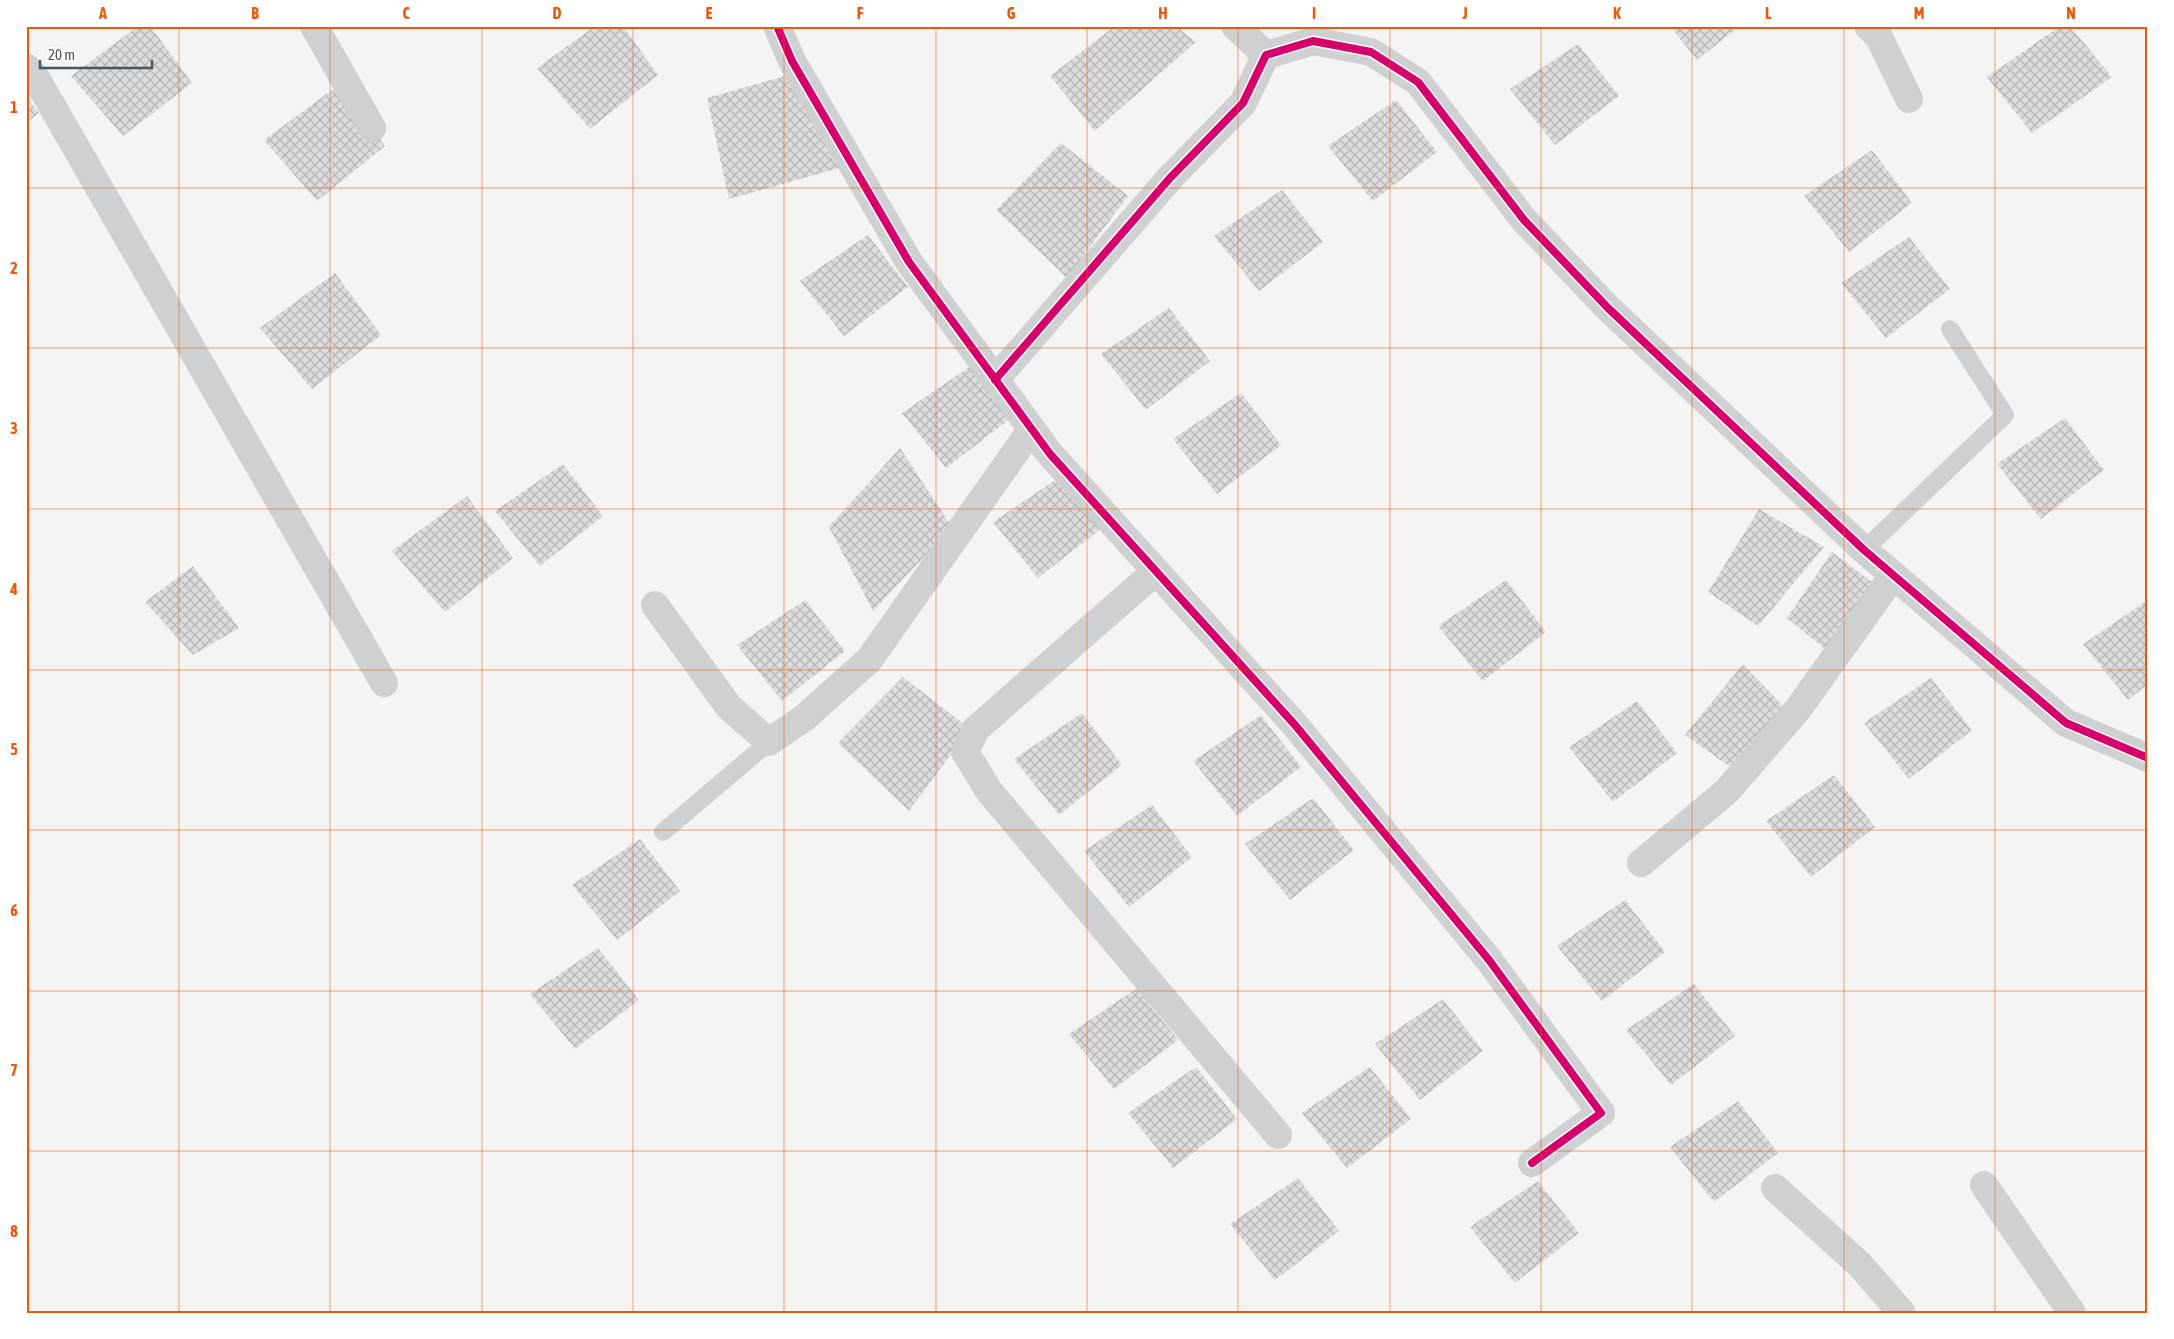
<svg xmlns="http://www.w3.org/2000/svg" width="2174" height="1339" font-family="'Asap Condensed',sans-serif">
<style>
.building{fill:url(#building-cross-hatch)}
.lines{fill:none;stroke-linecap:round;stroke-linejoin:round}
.lane{stroke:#ced0d2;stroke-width:18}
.street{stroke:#ced0d2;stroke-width:28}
.cycleway-casing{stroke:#fff;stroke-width:11}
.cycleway{stroke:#d6006c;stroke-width:8}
.grid{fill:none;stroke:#e8590c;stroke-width:1;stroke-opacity:0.55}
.neatline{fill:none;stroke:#e8590c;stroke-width:2}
.grid-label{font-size:16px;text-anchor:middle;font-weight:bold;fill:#e8590c}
</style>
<defs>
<pattern id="building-cross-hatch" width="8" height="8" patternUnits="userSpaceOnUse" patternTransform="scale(1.25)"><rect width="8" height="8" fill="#ddddde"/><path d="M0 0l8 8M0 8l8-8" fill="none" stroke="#b5b6b7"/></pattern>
</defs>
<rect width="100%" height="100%" fill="#f4f4f4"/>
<path class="building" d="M138,26H150L192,83L123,136L71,76Z
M595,26H623L658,75L590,129L537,68Z
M1115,26H1176L1196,42L1095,131L1050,76Z
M1670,26H1740L1697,60Z
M2060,26H2070L2112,77L2032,133L1987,77Z
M1578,44L1619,96L1555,145L1510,89Z
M792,74L839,168L729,199L707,98Z
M339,85L385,146L317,201L264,140Z
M26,96L39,113L26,123Z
M1396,100L1437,152L1373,201L1328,146Z
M1061,143L1128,196L1067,278L996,210Z
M1872,150L1912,203L1849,252L1804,196Z
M1282,190L1323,242L1259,291L1214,236Z
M868,235L908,287L844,336L800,281Z
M1909,237L1950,289L1886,338L1841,283Z
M335,273L381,335L312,389L260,328Z
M1169,308L1210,361L1146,410L1101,354Z
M969,367L1010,419L946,468L902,413Z
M1241,393L1281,445L1217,494L1173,439Z
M2065,418L2104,470L2041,519L1997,464Z
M900,448L952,527L873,611L829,527Z
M563,464L603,516L540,566L495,511Z
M1061,476L1102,528L1038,578L993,522Z
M467,496L513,558L445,612L392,551Z
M1759,509L1824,547L1758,626L1708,592Z
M1832,552L1876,585L1825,649L1787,618Z
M193,566L239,628L193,655L145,602Z
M1506,580L1546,632L1483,681L1438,626Z
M805,600L845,651L782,701L737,645Z
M2148,600V684L2128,700L2083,644Z
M1743,664L1784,707L1733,769L1685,735Z
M903,677L970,729L909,811L838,743Z
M1931,678L1972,730L1909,779L1864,723Z
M1637,701L1677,753L1613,802L1569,747Z
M1082,713L1122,765L1059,815L1014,759Z
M1261,715L1301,767L1237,816L1193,761Z
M1834,775L1875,827L1811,877L1766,821Z
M1313,798L1354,850L1290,900L1245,844Z
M1152,805L1192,857L1129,907L1084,851Z
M640,839L680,891L617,940L572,885Z
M1625,900L1665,952L1602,1001L1557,946Z
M598,948L639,1000L575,1049L530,994Z
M1694,984L1735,1036L1671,1085L1626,1030Z
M1137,988L1178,1040L1114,1089L1069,1034Z
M1443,999L1483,1051L1420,1100L1375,1044Z
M1196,1067L1237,1119L1173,1168L1128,1113Z
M1370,1067L1411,1119L1347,1168L1302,1113Z
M1738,1101L1778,1153L1714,1202L1670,1147Z
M1298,1178L1339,1231L1275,1280L1230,1224Z
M1538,1181L1579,1233L1515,1283L1470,1227Z"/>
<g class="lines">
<path class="lane" d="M1864,550L2005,415L1950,329
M663,832L769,742"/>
<path class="street" d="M314,26L372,128
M777,26L792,61L909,262L1050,454L1295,725L1489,960L1601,1113L1532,1163
M1235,26L1266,55
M1868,26L1879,37L1909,99
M26,67L36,78L384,683
M995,380L1170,178L1243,103L1266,55L1313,41L1371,52L1418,82L1524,220L1608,308L1864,550L2066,723L2148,758
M1156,571L976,729L965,752L989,791L1278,1135
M655,605L729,707L769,742L804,718L869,660L1031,430
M1641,863L1727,791L1798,709L1893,576
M1984,1185L2072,1313
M1775,1188L1860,1265L1902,1313"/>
<g class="cycleway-casing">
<path id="cycleway" d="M777,26L792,61L909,262L1050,454L1295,725L1489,960L1601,1113L1532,1163
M995,380L1170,178L1243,103L1266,55L1313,41L1371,52L1418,82L1524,220L1608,308L1864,550L2066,723L2148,758"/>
</g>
<use href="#cycleway" class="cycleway"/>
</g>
<path class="grid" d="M179,26V1313M330,26V1313M482,26V1313M633,26V1313M784,26V1313M936,26V1313M1087,26V1313M1238,26V1313M1390,26V1313M1541,26V1313M1692,26V1313M1844,26V1313M1995,26V1313M26,188H2148M26,348H2148M26,509H2148M26,670H2148M26,830H2148M26,991H2148M26,1151H2148"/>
<rect width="2174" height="1339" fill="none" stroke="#ffffff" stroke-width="55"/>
<path d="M40 60v8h112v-8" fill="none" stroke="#4a5661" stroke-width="2.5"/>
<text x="48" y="60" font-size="15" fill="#4a5661" stroke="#ffffff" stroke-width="4" paint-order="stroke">20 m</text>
<rect x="28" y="28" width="2118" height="1284" class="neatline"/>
<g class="grid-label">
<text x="103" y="19">A</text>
<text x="255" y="19">B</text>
<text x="406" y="19">C</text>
<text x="557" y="19">D</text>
<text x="709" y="19">E</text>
<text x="860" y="19">F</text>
<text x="1011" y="19">G</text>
<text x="1163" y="19">H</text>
<text x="1314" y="19">I</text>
<text x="1465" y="19">J</text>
<text x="1617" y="19">K</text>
<text x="1768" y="19">L</text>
<text x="1919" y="19">M</text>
<text x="2071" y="19">N</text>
<text x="14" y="113">1</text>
<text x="14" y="274">2</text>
<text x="14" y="434">3</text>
<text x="14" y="595">4</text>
<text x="14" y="755">5</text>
<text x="14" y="916">6</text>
<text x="14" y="1076">7</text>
<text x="14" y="1237">8</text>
</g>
</svg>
